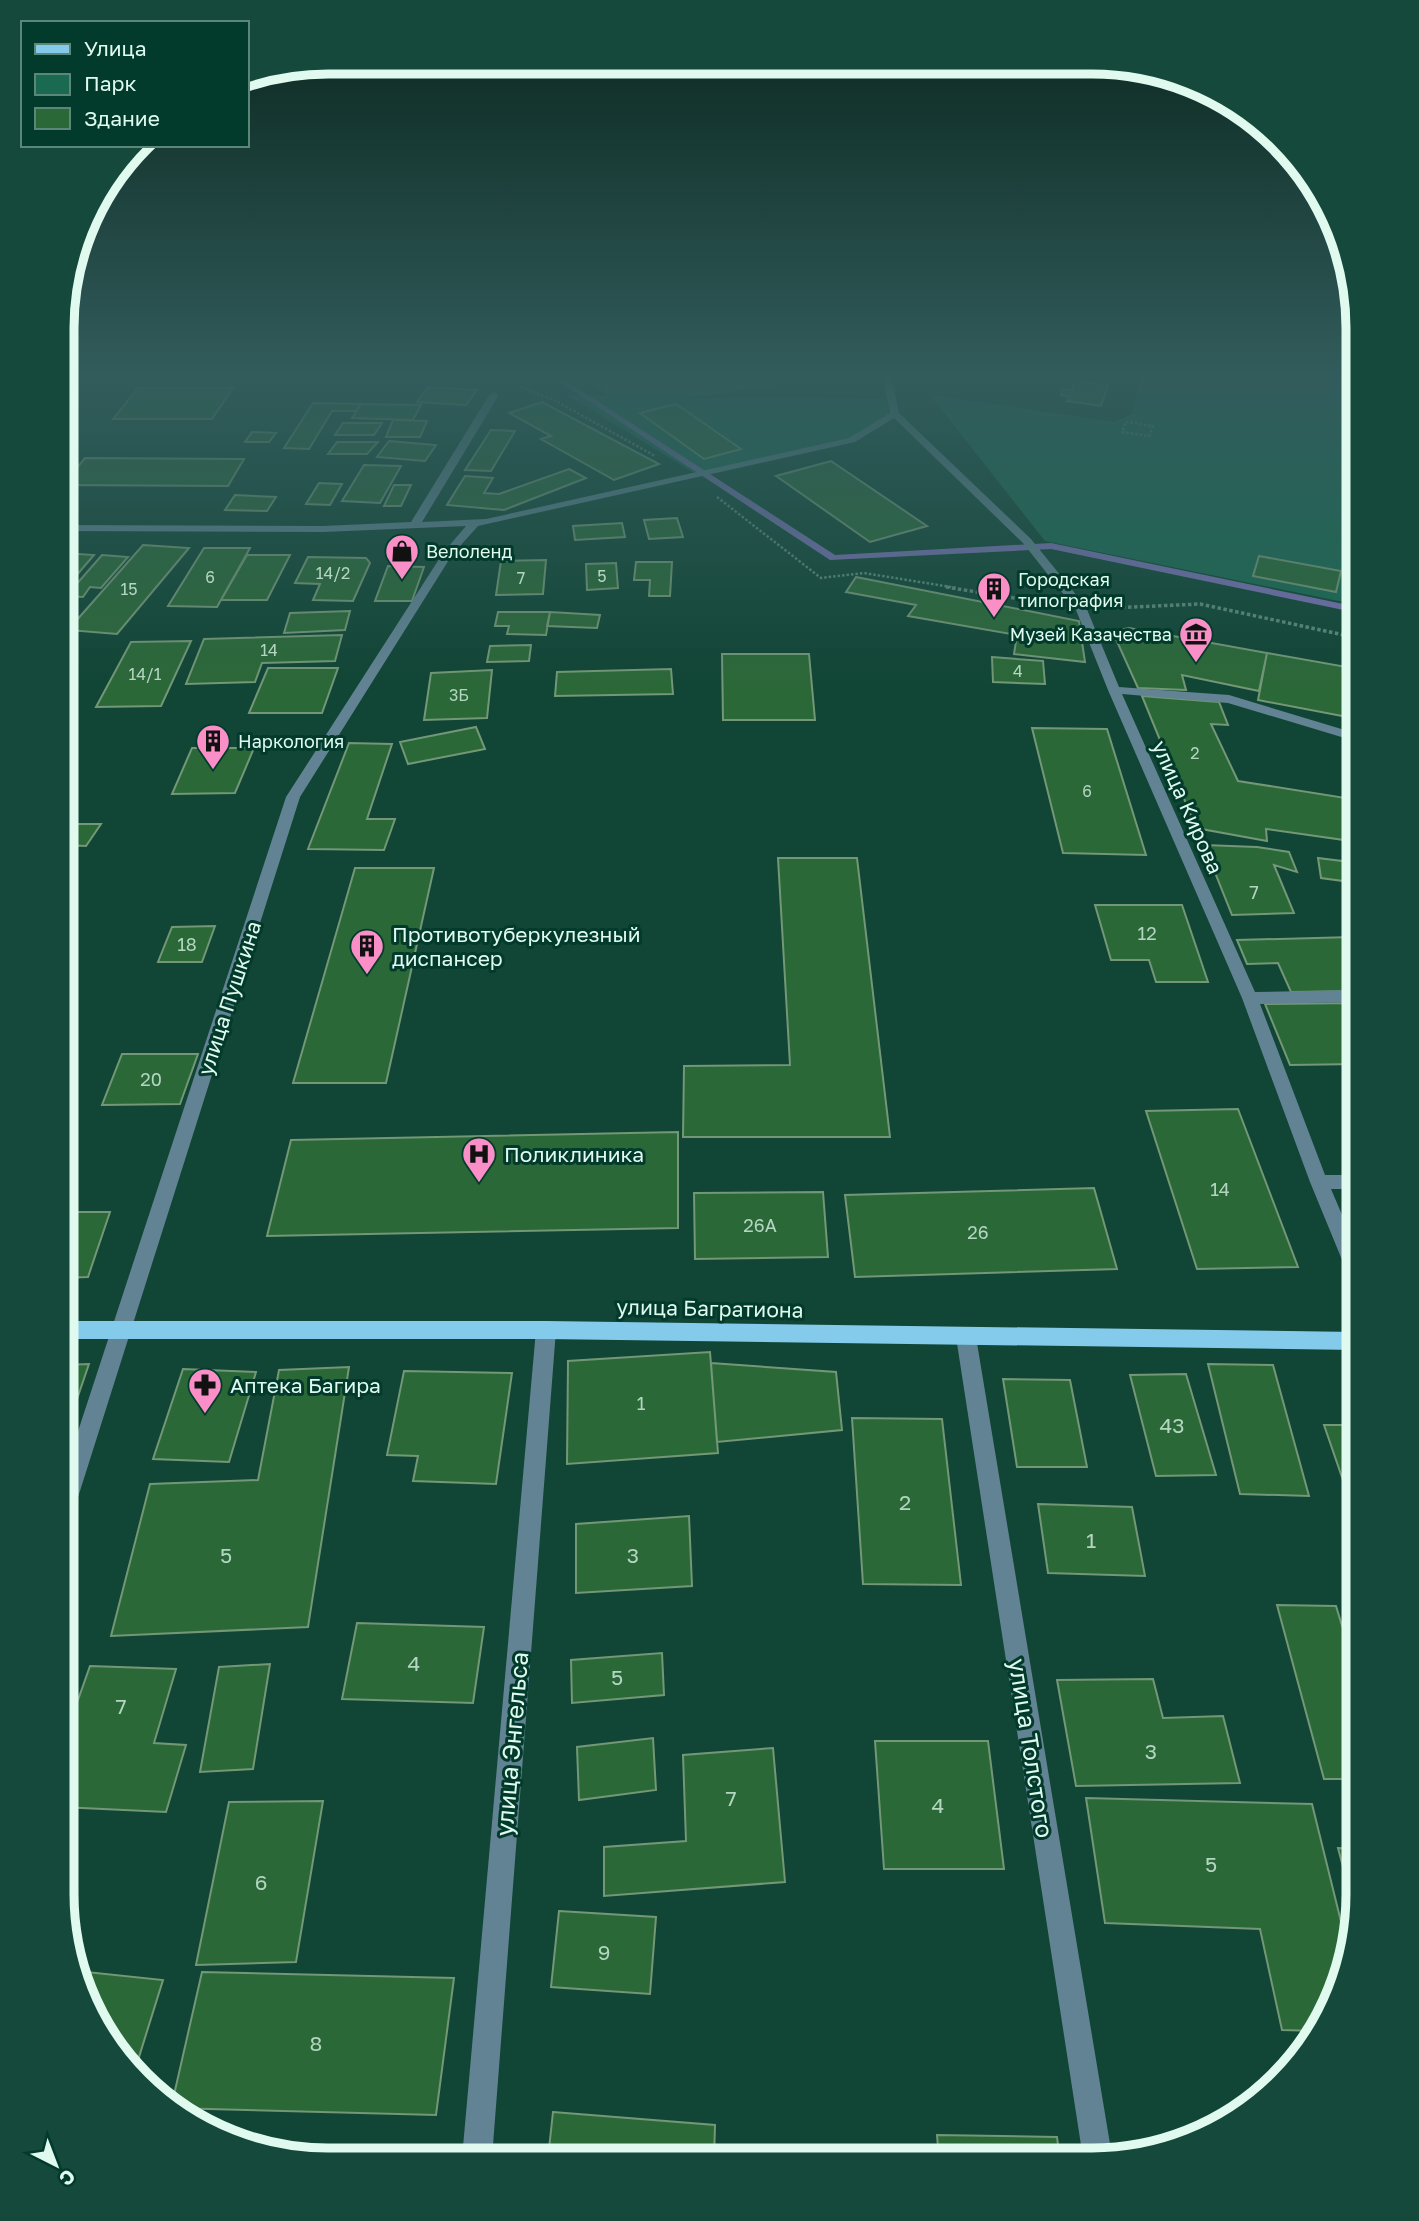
<svg xmlns="http://www.w3.org/2000/svg" width="1419" height="2221" font-family="'Golos Text',sans-serif">
<style>
.green{fill:#1a6951}
.lines{fill:none;stroke-linecap:round;stroke-linejoin:round}
.stream{fill:#7871b2;fill-rule:evenodd}
.building{fill:#2b6838;stroke:#739777;stroke-width:2}
.path-far1{stroke:#5e897b;stroke-width:2.5;stroke-dasharray:2.5 2;stroke-linecap:butt}
.path{stroke:#5e897b;stroke-width:3.5;stroke-dasharray:3.5 2.5;stroke-linecap:butt}
.minor{fill:#628393;fill-rule:evenodd}
.major{fill:#84cbeb;fill-rule:evenodd}
.labels{text-anchor:middle;dominant-baseline:central;stroke-width:6;stroke-linejoin:round;paint-order:stroke}
.far-number-label{font-size:16px;fill:#b3d6c1}
.far-poi-label{font-size:18px;fill:#e0faef;stroke:#023a2b;text-anchor:start}
.number-label{font-size:18px;fill:#b3d6c1}
.street-label{font-size:21px;fill:#e0faef;stroke:#023a2b}
.poi-label{font-size:21px;fill:#e0faef;stroke:#023a2b;text-anchor:start}
.near-number-label{font-size:21px;fill:#b3d6c1}
.near-street-label{font-size:24px;fill:#e0faef;stroke:#023a2b}
.rim{fill:none;stroke:#e0faef;stroke-width:9}
</style>
<rect width="100%" height="100%" fill="#114535"/>
<path class="green" d="M93,375H362L237,382L90,378Z
M585,375H845L686,398L886,399L889,414L851,438L696,474L567,395L608,396Z
M1141,375H1358V605L1045,541L930,395L1115,422L1132,414Z"/>
<g class="lines">
<path class="stream" d="M549,375H557L835,555L1051,543L1358,607V613L1051,549L830,560Z"/>
</g>
<path class="building" d="M1076,381L1108,385L1101,406L1067,401L1070,397L1061,395L1062,389L1072,390Z
M428,387L477,390L466,405L417,402Z
M138,388H233L212,419H113Z
M542,402L659,464L614,480L541,439L551,436L509,413Z
M313,403L361,404L356,411H332L309,449L284,448Z
M361,404L421,405L413,420L352,418Z
M676,404L741,449L704,459L640,413Z
M393,420L427,421L420,437H386Z
M343,423H382L374,435H335Z
M491,430L515,431L491,471L465,470Z
M252,432L276,433L269,442H245Z
M389,441L436,445L425,461L377,457Z
M337,442H378L367,454H328Z
M85,458L244,459L228,486L63,485Z
M831,461L927,526L870,542L776,476Z
M364,465L401,466L380,503L342,501Z
M569,469L586,478L504,510L447,505L465,476L493,478L484,493L499,494Z
M319,483L342,484L330,505L306,504Z
M394,485H411L401,506H384Z
M235,495L276,497L267,511L225,510Z
M677,518L683,537L649,539L644,520Z
M622,523L625,537L575,540L573,526Z
M143,545L189,548L117,634L68,630Z
M204,548H250L217,607L168,606Z
M63,553L94,555L63,591Z
M102,555L128,557L101,588L90,587L83,597L66,596Z
M247,555H290L267,600H221Z
M1259,556L1341,571L1336,592L1253,576Z
M308,557L366,558L370,563L353,601L313,600L320,584L295,583Z
M546,560L543,594L496,595L501,561Z
M636,562H672L670,596H649L650,580H634Z
M616,563L618,588L587,590L586,564Z
M388,566L424,567L412,601H375Z
M856,577L1079,621L1085,662L1014,654L1017,635L908,616L916,605L846,592Z
M350,611L345,630L284,633L290,613Z
M498,612H550L546,635L507,634L509,626H495Z
M550,612L600,615L597,628L547,626Z
M1129,628L1267,653L1259,691L1182,675L1186,690L1138,688L1115,637L1120,630Z
M342,635L335,661L262,663L255,682L186,684L204,639Z
M191,641L161,706L96,707L131,642Z
M531,645L529,661L487,662L490,646Z
M1267,653L1358,669V719L1258,700Z
M722,654H809L815,720H723Z
M992,657L1043,661L1045,684L993,682Z
M268,668H338L322,713H249Z
M671,669L673,694L555,696L557,672Z
M492,670L487,718L424,720L431,673Z
M1142,696L1219,702L1228,725L1211,724L1238,781L1358,800V842L1266,829L1267,841L1196,828Z
M476,727L485,749L408,764L400,742Z
M1032,728L1107,729L1146,855L1063,853Z
M349,743L392,744L367,819H395L384,850L308,849Z
M192,748H254L235,793L172,794Z
M63,824H101L86,846L63,845Z
M1204,845L1257,847L1289,852L1297,872L1274,865L1294,913L1232,915Z
M778,858H857L890,1137H683L684,1066L790,1065Z
M1318,858L1358,863V883L1321,878Z
M355,868H434L386,1083H293Z
M1095,905H1182L1208,982H1156L1149,960H1111Z
M215,926L202,962H158L172,927Z
M1352,937L1358,948L1357,991L1291,992L1278,963L1247,964L1237,940Z
M1357,1003V1064L1290,1065L1265,1004Z
M122,1054H198L180,1104L102,1105Z
M1238,1109L1298,1267L1197,1269L1146,1111Z
M678,1132V1228L267,1236L291,1140Z
M1094,1188L1117,1269L855,1277L845,1195Z
M823,1192L828,1257L695,1259L694,1193Z
M62,1212H110L88,1277L62,1278Z
M710,1352L718,1453L567,1464L568,1361Z
M711,1363L836,1372L842,1430L717,1442Z
M89,1364L63,1440H62V1365Z
M1208,1364L1273,1365L1309,1496L1240,1494Z
M349,1367L308,1627L111,1636L150,1484L258,1480L279,1370Z
M183,1369L256,1372L229,1462L153,1459Z
M404,1371L512,1373L496,1484L413,1481L418,1456L387,1455Z
M1186,1374L1216,1475L1156,1476L1130,1375Z
M1003,1379L1070,1380L1087,1467H1017Z
M852,1418L942,1419L961,1585L863,1584Z
M1324,1425H1357V1515H1355Z
M1038,1504L1132,1507L1145,1576L1048,1573Z
M689,1516L692,1586L576,1593V1524Z
M1277,1605L1336,1606L1357,1675V1779H1324Z
M357,1623L484,1627L473,1703L342,1699Z
M662,1653L664,1695L572,1703L571,1660Z
M270,1664L253,1769L200,1772L219,1667Z
M90,1666L176,1669L154,1743L186,1745L166,1812L61,1807V1748Z
M1153,1679L1163,1718L1223,1716L1240,1783L1076,1786L1057,1680Z
M653,1738L656,1790L579,1800L577,1747Z
M875,1741H988L1004,1869H884Z
M773,1748L785,1882L604,1896V1847L686,1841L683,1755Z
M1086,1798L1312,1804L1348,1950L1338,1995L1317,2031L1282,2030L1260,1929L1105,1923Z
M323,1801L296,1962L196,1965L229,1802Z
M1338,1848L1357,1849L1356,1916Z
M559,1911L656,1917L650,1994L551,1987Z
M77,1971L163,1980L134,2073L117,2056L82,1996Z
M202,1972L454,1978L436,2115L171,2108Z
M553,2112L715,2125L714,2159L548,2158Z
M937,2135L1057,2137L1060,2160L939,2159Z
M441,2151V2158H355Z"/>
<g class="lines">
<path class="path-far1" d="M520,387L554,400L655,456
M1126,422L1153,426L1149,436L1122,432Z
M717,497L821,578L864,573L957,588"/>
<path class="path" d="M946,587L1039,602
M1110,608L1200,604L1358,638"/>
<path class="minor" d="M72,375H81L63,395V386Z
M882,375H891L899,413L1031,539L1086,607L1119,687L1229,695L1358,734V742L1228,703L1122,694L1255,992L1357,990V1002L1260,1004L1325,1175H1357V1189H1331L1357,1250V1280L1350,1278L1347,1272L1310,1182L1242,998L1108,690L1076,610L1023,543L894,418L855,442L478,526L452,555L300,797L73,1513L70,1521L62,1524V1480L286,797L443,553L466,526L323,532L63,531V525L323,526L411,522L489,395L494,392L499,395L422,522L486,519L849,438L890,413Z
M546,1321L553,1324L556,1330L492,2158H462L536,1330L539,1324Z
M966,1328L973,1331L976,1337L1112,2156L1092,2160L1083,2158L956,1337L959,1331Z"/>
<path class="major" d="M62,1321H546L1357,1332V1350L546,1339H62Z"/>
</g>
<linearGradient id="sky" x2="0" y2="1"><stop stop-color="#09261d"/><stop offset="0.55" stop-color="#325c5c"/><stop offset="1" stop-color="#325c5c" stop-opacity="0"/></linearGradient>
<rect width="1419" height="686" fill="url(#sky)"/>
<defs>
<g id="shop-pin" transform="scale(1.75)"><path d="M0 17L-7.5 6A9.5 9.5 0 1 1 7.5 6Z" fill="#fa8fc7" stroke="#023a2b"/><path d="M-5-2.5h2.3a2.7 3.5 0 0 1 5.4 0H5L5.5 6h-11ZM-1.5-2.5h3a1.5 2.3 0 0 0-3 0Z" fill="#111"/></g>
<g id="building-pin" transform="scale(1.75)"><path d="M0 17L-7.5 6A9.5 9.5 0 1 1 7.5 6Z" fill="#fa8fc7" stroke="#023a2b"/><path d="M-4-6H4V6H1V3H-1V6H-4ZM-2.5-4.3h1.7v1.8h-1.7ZM.8-4.3h1.7v1.8H.8ZM-2.5-1h1.7V.8h-1.7ZM.8-1h1.7V.8H.8Z" fill="#111"/></g>
<g id="museum-pin" transform="scale(1.75)"><path d="M0 17L-7.5 6A9.5 9.5 0 1 1 7.5 6Z" fill="#fa8fc7" stroke="#023a2b"/><path d="M0-6L6-3V-2H-6V-3ZM-5-1h2V3h-2ZM-1-1h2V3h-2ZM3-1h2V3H3ZM-6 4H6V6H-6Z" fill="#111"/></g>
<g id="hospital-pin" transform="scale(1.75)"><path d="M0 17L-7.5 6A9.5 9.5 0 1 1 7.5 6Z" fill="#fa8fc7" stroke="#023a2b"/><path d="M-5-5h3v3.5h4V-5h3V5h-3V1.5h-4V5h-3Z" fill="#111"/></g>
<g id="pharmacy-pin" transform="scale(1.75)"><path d="M0 17L-7.5 6A9.5 9.5 0 1 1 7.5 6Z" fill="#fa8fc7" stroke="#023a2b"/><path d="M-2-6h4v4h4v4h-4v4h-4v-4h-4v-4h4Z" fill="#111"/></g>
</defs>
<g fill-rule="evenodd">
<use href="#shop-pin" x="402" y="551"/>
<use href="#building-pin" x="994" y="589"/>
<use href="#museum-pin" x="1196" y="634"/>
<use href="#building-pin" x="213" y="741"/>
<use href="#building-pin" x="367" y="946"/>
<use href="#hospital-pin" x="479" y="1154"/>
<use href="#pharmacy-pin" x="205" y="1385"/>
</g>
<g class="labels">
<g class="far-number-label">
<text x="333" y="573">14/2</text>
<text x="602" y="576">5</text>
<text x="210" y="577">6</text>
<text x="521" y="578">7</text>
<text x="129" y="589">15</text>
<text x="269" y="650">14</text>
<text x="1018" y="671">4</text>
<text x="145" y="674">14/1</text>
<text x="459" y="695">3Б</text>
<text x="1195" y="753">2</text>
<text x="1087" y="791">6</text>
</g>
<g class="far-poi-label">
<text x="426" y="551">Велоленд</text>
<text x="1018" y="579">Городская<tspan x="1018" dy="21">типография</tspan></text>
<text x="1172" y="634" text-anchor="end">Музей Казачества</text>
<text x="238" y="741">Наркология</text>
</g>
<g class="number-label">
<text x="1254" y="892">7</text>
<text x="1147" y="933">12</text>
<text x="187" y="944">18</text>
<text x="151" y="1079">20</text>
<text x="1220" y="1189">14</text>
<text x="760" y="1225">26А</text>
<text x="978" y="1232">26</text>
<text x="641" y="1403">1</text>
</g>
<g class="street-label">
<text transform="translate(1188 807) rotate(66)">улица Кирова</text>
<text transform="translate(229 998) rotate(-72)">улица Пушкина</text>
<text transform="translate(710 1308) rotate(1)">улица Багратиона</text>
</g>
<g class="poi-label">
<text x="392" y="934">Противотуберкулезный<tspan x="392" dy="24">диспансер</tspan></text>
<text x="504" y="1154">Поликлиника</text>
<text x="230" y="1385">Аптека Багира</text>
</g>
<g class="near-number-label">
<text x="1172" y="1425">43</text>
<text x="905" y="1502">2</text>
<text x="1091" y="1540">1</text>
<text x="226" y="1555">5</text>
<text x="633" y="1555">3</text>
<text x="414" y="1663">4</text>
<text x="617" y="1677">5</text>
<text x="121" y="1706">7</text>
<text x="1151" y="1751">3</text>
<text x="731" y="1798">7</text>
<text x="938" y="1805">4</text>
<text x="1211" y="1864">5</text>
<text x="261" y="1882">6</text>
<text x="604" y="1952">9</text>
<text x="316" y="2043">8</text>
</g>
<g class="near-street-label">
<text transform="translate(511 1744) rotate(-85)">улица Энгельса</text>
<text transform="translate(1032 1748) rotate(81)">улица Толстого</text>
</g>
</g>
<path d="M0 0H1419V2221H0ZM328 74H1092A254 254 0 0 1 1346 328V1894A254 254 0 0 1 1092 2148H328A254 254 0 0 1 74 1894V328A254 254 0 0 1 328 74Z" fill="#14493b" fill-rule="evenodd"/>
<path class="rim" d="M328 74H1092A254 254 0 0 1 1346 328V1894A254 254 0 0 1 1092 2148H328A254 254 0 0 1 74 1894V328A254 254 0 0 1 328 74Z"/>
<rect x="21" y="21" width="228" height="126" fill="#023a2b" stroke="#5b8779" stroke-width="2"/>
<rect x="35" y="44" width="35" height="10" fill="#84cbeb" stroke="#5b8779" stroke-width="2"/>
<text x="84" y="56" font-size="21" fill="#e0faef">Улица</text>
<rect x="35" y="74" width="35" height="21" fill="#1a6951" stroke="#5b8779" stroke-width="2"/>
<text x="84" y="91" font-size="21" fill="#e0faef">Парк</text>
<rect x="35" y="108" width="35" height="21" fill="#2b6838" stroke="#5b8779" stroke-width="2"/>
<text x="84" y="126" font-size="21" fill="#e0faef">Здание</text>
<g transform="translate(56 2165) rotate(138)" stroke="#023a2b" stroke-width="5" paint-order="stroke">
<path d="M0-5L12 26L0 18L-12 26Z" fill="#e0faef"/>
<text y="-10" font-size="19" font-weight="bold" text-anchor="middle" fill="#e0faef">С</text>
</g>
</svg>
